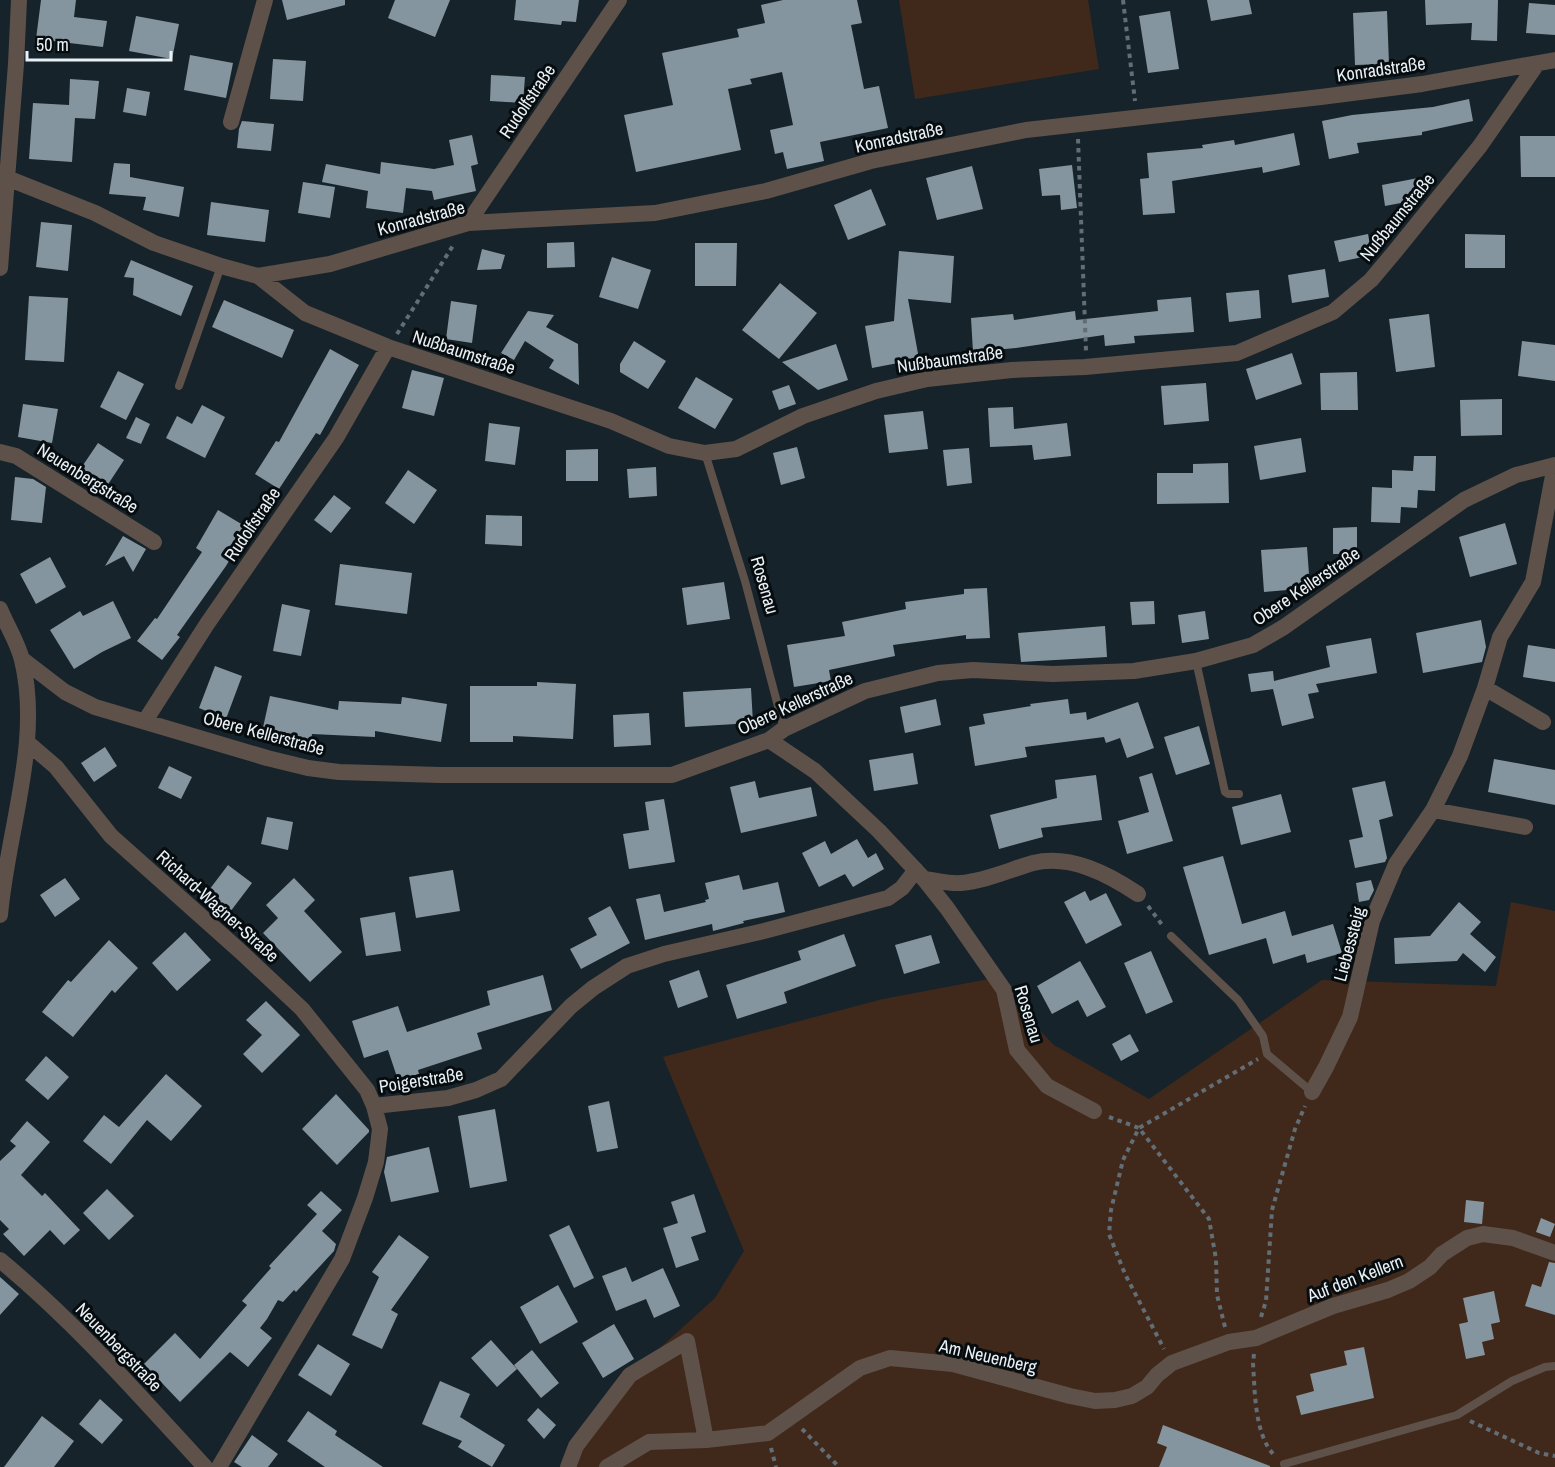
<svg xmlns="http://www.w3.org/2000/svg" width="1555" height="1467" font-family="'Archivo Narrow',sans-serif">
<style>
.green{fill:#40291a}
.building{fill:#85959f}
.lines{fill:none;stroke-linecap:round;stroke-linejoin:round}
.path{stroke:#626d75;stroke-width:4;stroke-dasharray:4.5 4.5;stroke-linecap:butt}
.lane{stroke:#5e5149;stroke-width:8}
.street{stroke:#5e5149;stroke-width:16}
.labels{text-anchor:middle;dominant-baseline:central;stroke-width:6;stroke-linejoin:round;paint-order:stroke}
.street-label{font-size:18px;fill:#e9f1f7;stroke:#070c0f}
</style>
<rect width="100%" height="100%" fill="#16232b"/>
<path class="green" d="M899,0H1088L1099,69L915,99Z
M1511,902L1555,911V1467H571L617,1387L715,1298L744,1251L663,1057L883,999L989,979L1054,1045L1149,1099L1322,980L1496,986Z"/>
<path class="building" d="M41,0H76L74,17L107,21L103,47L36,39Z
M282,0H345V5L287,20Z
M395,0H450L435,37L388,18Z
M516,0H579L576,22L562,21L561,25L514,20Z
M783,0H857L862,23L851,25L864,89L879,86L888,128L820,142L824,161L787,169L783,152L775,154L770,130L793,125L782,72L750,79L752,84L728,89L741,150L636,172L624,115L673,105L662,53L739,37L737,29L765,23L761,5Z
M1207,0H1249L1252,14L1211,21Z
M1425,0H1498L1497,41L1471,40L1472,23L1426,25Z
M1529,3L1555,5V35L1526,33Z
M1170,11L1179,69L1148,73L1139,16Z
M1387,11L1389,64L1355,65L1353,13Z
M136,16L179,24L172,59L129,51Z
M190,55L233,63L226,98L184,90Z
M273,59L306,61L303,101L270,99Z
M491,75L525,77L523,103L490,101Z
M70,79L99,81L95,119L75,118L72,162L29,159L33,103L69,105Z
M127,88L150,92L146,116L123,112Z
M1469,99L1473,121L1422,132V135L1357,143L1359,153L1329,159L1322,121L1352,115L1433,107Z
M242,121L274,124L271,151L237,148L239,129Z
M1294,133L1300,165L1263,173L1262,167L1172,181L1175,213L1143,215L1140,179L1149,178L1147,153L1203,148L1202,145L1234,140L1235,145Z
M472,135L478,164L471,166L476,191L434,200L432,191L406,188L403,213L366,208L368,191L322,182L326,164L380,174L381,162L434,169L454,165L449,140Z
M1520,136H1555V177H1521Z
M114,163L130,164V177L184,187L179,217L143,210L146,197L109,194Z
M1072,165L1077,208L1061,210L1060,195L1042,196L1039,169Z
M972,166L983,209L937,220L926,178Z
M1418,178L1422,199L1385,206L1382,185Z
M303,182L335,187L330,218L298,213Z
M871,189L886,225L848,240L834,205Z
M211,202L269,210L265,242L207,235Z
M41,222L72,225L68,271L36,267Z
M1368,234L1372,255L1339,262L1334,241Z
M1465,234L1505,235V268H1465Z
M574,242L575,267L547,268V243Z
M695,243H737L736,286H695Z
M482,249L505,255L501,269L477,270Z
M899,251L954,256L951,303L908,299L919,359L872,368L865,326L894,321Z
M612,257L651,270L638,309L599,297Z
M131,260L193,286L181,316L133,295L134,278L124,277Z
M1325,269L1329,297L1292,303L1288,275Z
M780,283L817,313L779,359L742,330Z
M1259,290L1261,318L1229,322L1226,293Z
M29,296L68,298L64,362L25,360Z
M1191,297L1194,332L1134,336L1135,343L1105,346L1104,335L1016,348L973,352L971,318L1013,314L1014,320L1075,311L1076,320L1158,311L1157,300Z
M224,300L294,330L282,358L212,327Z
M451,301L477,305L472,343L446,339Z
M528,311L554,315L546,327L578,344L579,385L549,368L554,360L525,341L514,360L501,353Z
M1429,314L1435,367L1396,372L1389,319Z
M634,341L666,361L648,389L620,372V364Z
M1522,341L1555,345V381L1518,376Z
M836,344L848,380L818,390L782,362Z
M330,349L359,365L320,435L316,433L279,489L255,474L276,441L279,442Z
M1292,353L1302,384L1256,400L1246,369Z
M412,370L444,378L434,416L402,408Z
M118,371L144,384L126,420L100,407Z
M1357,372L1358,410H1321L1320,373Z
M696,377L733,399L715,429L678,408Z
M1206,383L1209,421L1164,425L1161,386Z
M789,385L796,404L779,410L772,391Z
M1502,399V435L1461,436L1460,400Z
M23,404L58,409L52,443L18,437Z
M202,405L225,417L205,458L166,438L177,416L192,424Z
M1013,407L1014,429L1067,423L1071,456L1034,460L1032,445L990,447L988,408Z
M923,411L928,449L889,453L884,415Z
M136,417L150,424L141,444L126,438Z
M489,423L520,427L515,465L485,461Z
M1301,438L1306,472L1260,480L1254,446Z
M98,443L124,460L103,492L77,474Z
M797,447L805,478L781,485L773,453Z
M969,448L972,483L947,486L943,450Z
M598,449V481H566V450Z
M1414,456H1436L1435,491L1418,490L1417,508L1401,507L1400,523L1371,522L1372,487L1392,488V470L1413,471Z
M1228,463L1229,503L1157,504V473H1193V464Z
M656,467L657,496L629,498L627,469Z
M408,470L437,490L414,524L385,503Z
M15,477L33,479L46,487L42,523L11,520Z
M334,495L351,508L331,533L314,520Z
M218,510L248,528L226,566L177,635L180,637L162,660L137,641L155,618L157,619L202,552L196,548Z
M486,515L522,516V546L485,544Z
M1505,523L1517,564L1470,577L1459,537Z
M1357,527V554H1333V528Z
M123,536L146,549L133,572L124,556L105,566Z
M1307,547L1310,588L1264,592L1261,550Z
M50,557L66,587L36,604L20,574Z
M340,564L412,573L407,614L335,605Z
M724,582L730,619L687,625L682,588Z
M987,588L990,638L966,639V635L893,645L895,656L829,670L831,681L794,687L787,645L845,636L842,622L906,609L905,602L964,594V589Z
M113,601L131,638L102,652L74,669L50,630L80,611L83,616Z
M1154,601L1155,624L1132,625L1130,602Z
M282,604L310,610L301,656L273,651Z
M1205,611L1209,639L1182,643L1178,615Z
M1481,620L1486,647L1482,662L1423,673L1416,633Z
M1105,626L1107,657L1021,662L1018,633Z
M1371,638L1377,673L1316,684L1319,692L1308,694L1314,718L1282,726L1273,689L1251,692L1248,674L1273,671L1274,681L1330,667L1326,646Z
M1528,645L1555,649V682L1523,677Z
M215,666L242,676L226,719L199,708Z
M537,682L576,684L573,739L513,736V742H470V686H537Z
M751,688L753,723L685,727L683,692Z
M270,696L338,710L339,701L401,704L402,697L447,704L441,742L375,731V737L312,734L311,742L262,732Z
M936,699L941,725L905,733L900,707Z
M1068,699L1070,714L1086,712L1087,720L1138,702L1154,748L1127,758L1120,738L1106,743L1104,737L1025,747L1027,757L975,766L969,727L985,724L983,714L1031,706L1030,704Z
M649,713L651,745L614,747L613,715Z
M1199,726L1210,764L1176,775L1164,737Z
M105,747L117,766L94,782L81,763Z
M913,753L918,784L874,791L869,760Z
M1494,759L1555,770V805L1488,792Z
M169,766L192,777L181,799L158,788Z
M1152,773L1173,841L1127,854L1118,821L1149,812L1139,777Z
M1096,775L1102,820L1041,828L1043,837L999,849L990,815L1057,798L1055,780Z
M755,781L759,798L811,787L817,816L741,833L730,787Z
M1385,781L1393,816L1379,820L1387,858L1385,862L1355,868L1349,840L1363,837L1352,788Z
M1281,794L1291,832L1241,845L1232,807Z
M664,799L675,862L629,869L623,834L649,830L645,802Z
M267,817L293,822L288,850L261,844Z
M857,839L868,858L876,853L884,869L853,887L845,874L819,887L802,853L825,841L831,854Z
M1223,856L1242,924L1285,911L1292,936L1333,924L1342,953L1307,963L1305,954L1273,964L1266,938L1209,955L1183,867Z
M228,865L252,883L227,916L203,898Z
M453,870L460,911L416,918L409,877Z
M739,875L743,890L778,882L785,912L743,921L744,923L713,931L712,924L645,940L636,899L660,894L664,912L706,902L705,900L709,899L705,883Z
M65,878L80,899L55,917L40,895Z
M294,878L315,900L304,911L342,952L310,982L263,933L278,918L266,905Z
M1371,880L1374,890L1369,900L1359,902L1356,883Z
M1085,891L1090,901L1106,893L1122,925L1086,944L1064,902Z
M1459,902L1481,922L1470,934L1496,957L1485,972L1463,953L1457,961L1395,964L1394,938L1430,936Z
M610,906L630,943L581,969L570,949L597,935L588,918Z
M395,912L401,951L366,956L360,918Z
M185,932L211,960L177,991L152,963Z
M844,934L856,966L784,992L787,1003L737,1019L726,985L801,960L798,951Z
M931,935L940,963L904,974L895,945Z
M109,940L138,968L115,993L112,990L73,1037L42,1012L68,980L71,982Z
M1151,951L1173,1002L1146,1014L1124,963Z
M1080,961L1106,1007L1087,1017L1078,1000L1052,1014L1037,986Z
M699,970L708,997L678,1008L669,981Z
M543,975L552,1010L477,1033L482,1049L418,1070L419,1074L398,1080L388,1050L364,1058L352,1021L398,1006L407,1032L490,1005L487,991Z
M266,1001L300,1035L262,1073L243,1054L262,1035L246,1020Z
M1130,1034L1139,1051L1121,1061L1112,1044Z
M46,1056L69,1077L48,1100L25,1080Z
M166,1074L202,1106L171,1141L147,1120L111,1164L83,1141L104,1115L119,1127Z
M336,1094L369,1130V1132L337,1165L302,1129Z
M609,1101L618,1148L597,1152L588,1106Z
M495,1109L507,1181L470,1188L458,1116Z
M27,1121L50,1142L21,1175L42,1196L45,1193L80,1230L64,1245L50,1230L24,1256L3,1234L9,1229L0,1220V1161L16,1146L10,1141Z
M429,1147L439,1192L391,1202L384,1172L387,1157Z
M107,1189L134,1216L109,1240L83,1213Z
M321,1191L342,1210L322,1231L336,1244L334,1251L296,1292L294,1290L283,1302L278,1300L267,1319L260,1328L272,1338L248,1367L230,1352L180,1402L144,1364L175,1333L200,1359L247,1305L242,1301L271,1268L269,1266L317,1214L307,1205Z
M694,1194L706,1232L691,1237L699,1260L676,1268L663,1228L678,1223L671,1202Z
M1466,1200L1484,1202L1482,1224L1464,1222Z
M1541,1218L1555,1224L1550,1237L1536,1232Z
M569,1225L594,1278L574,1288L549,1235Z
M399,1235L429,1257L391,1310L398,1314L382,1349L352,1335L379,1277L372,1272Z
M1549,1262L1555,1263V1315L1525,1306L1532,1284L1541,1287Z
M626,1267L632,1282L663,1268L680,1306L654,1318L646,1299L616,1311L602,1276Z
M0,1277L19,1294L0,1315Z
M558,1285L578,1322L540,1344L520,1307Z
M1494,1291L1500,1322L1491,1324L1494,1339L1482,1342L1485,1355L1466,1359L1459,1324L1468,1322L1463,1298Z
M614,1324L634,1359L603,1378L582,1343Z
M491,1340L517,1369L497,1387L471,1358Z
M318,1344L350,1364L331,1396L298,1375Z
M1364,1347L1374,1398L1301,1415L1296,1396L1314,1391L1310,1374L1347,1365L1344,1351Z
M532,1350L559,1383L541,1398L514,1365Z
M440,1381L470,1394L460,1417L505,1445L492,1467L458,1447L462,1441L422,1424Z
M100,1399L123,1420L102,1444L79,1424Z
M538,1408L556,1425L544,1439L527,1420Z
M308,1411L337,1431L335,1435L383,1467H325L287,1441Z
M42,1416L74,1441L54,1467H4Z
M1163,1425L1270,1466V1467H1159L1167,1447L1157,1443Z
M252,1435L278,1454L268,1467H242L234,1462Z"/>
<g class="lines">
<path class="path" d="M1123,0L1135,101
M1078,139L1086,351
M397,334L454,244
M1148,906L1163,926
M1109,1117L1139,1128L1123,1160L1111,1210L1109,1234L1125,1274L1164,1349
M1261,1317L1266,1301L1272,1210L1295,1129L1305,1106
M1225,1327L1217,1295L1216,1259L1209,1219L1139,1128L1258,1059
M1254,1354L1253,1363C1255,1391 1254,1435 1275,1456
M1470,1421L1539,1453L1555,1456
M802,1429L839,1467
M771,1448L776,1467"/>
<path class="lane" d="M179,386L221,266
M705,453L745,581L784,729
M1196,661L1225,792L1228,794H1239
M1171,936L1238,1000L1263,1036L1267,1054L1312,1092
M1284,1464L1457,1415L1512,1381L1545,1367L1555,1366"/>
<path class="street" d="M231,122L265,0
M7,178L95,213L154,243L221,266L258,276L305,313L388,347L611,421L669,446L705,453L736,449L803,416L876,391L927,379L1012,370L1085,367L1237,353L1333,312L1371,280L1397,249L1480,146L1537,64
M468,223L619,0
M0,268L16,64L19,0
M258,276L330,264L468,223L655,213L766,191L871,161L1026,130L1321,97L1422,84L1555,60
M0,452L16,456L154,542
M0,609C7,626 18,643 22,660C42,742 7,832 0,915
M22,659L65,692L95,707L267,758L308,768L339,772L440,775H672L769,740L784,729L865,691L938,673L973,670L1053,674L1134,671L1196,661L1253,645L1284,627L1464,500L1516,475L1555,465
M1485,688L1543,722
M145,721L207,624L336,438L388,347
M769,740L815,771L879,831L924,879L947,908L1004,990L1017,1050L1047,1086L1094,1111
M28,743L56,767L111,836L240,951L302,1009L367,1090L374,1106
M1433,810L1525,827
M924,879C935,880 949,884 961,883C985,881 1009,870 1033,863C1070,854 1108,874 1138,894
M1312,1092L1326,1067L1350,1017L1372,921L1396,864L1433,810L1460,756L1485,688L1500,637L1533,582L1555,465
M0,1260C75,1322 139,1395 205,1467
M219,1467L342,1259L365,1198L376,1162L380,1129L374,1106L448,1098L476,1090L501,1079L571,1006L593,988L627,966L664,954L764,931L888,898L902,888L916,870
M568,1467L576,1446L630,1375L687,1341L706,1440
M607,1467L649,1442L706,1440L768,1433L860,1368L890,1358L953,1364L1070,1396L1095,1401L1115,1400L1132,1396L1147,1387L1157,1375L1172,1363L1229,1342L1256,1338L1333,1306L1388,1290L1409,1281L1430,1267L1442,1254L1467,1238L1483,1234L1513,1238L1555,1253"/>
</g>
<g class="labels">
<g class="street-label">
<text transform="translate(1381 69) rotate(-8)">Konradstraße</text>
<text transform="translate(527 101) rotate(-56)">Rudolfstraße</text>
<text transform="translate(899 137) rotate(-12)">Konradstraße</text>
<text transform="translate(1397 217) rotate(-51)">Nußbaumstraße</text>
<text transform="translate(421 218) rotate(-15)">Konradstraße</text>
<text transform="translate(464 352) rotate(18)">Nußbaumstraße</text>
<text transform="translate(950 359) rotate(-8)">Nußbaumstraße</text>
<text transform="translate(88 478) rotate(32)">Neuenbergstraße</text>
<text transform="translate(252 524) rotate(-56)">Rudolfstraße</text>
<text transform="translate(765 585) rotate(74)">Rosenau</text>
<text transform="translate(1306 586) rotate(-34)">Obere Kellerstraße</text>
<text transform="translate(795 703) rotate(-25)">Obere Kellerstraße</text>
<text transform="translate(264 733) rotate(15)">Obere Kellerstraße</text>
<text transform="translate(218 906) rotate(42)">Richard-Wagner-Straße</text>
<text transform="translate(1349 944) rotate(-75)">Liebessteig</text>
<text transform="translate(1029 1014) rotate(73)">Rosenau</text>
<text transform="translate(421 1080) rotate(-9)">Poigerstraße</text>
<text transform="translate(1355 1278) rotate(-21)">Auf den Kellern</text>
<text transform="translate(119 1347) rotate(46)">Neuenbergstraße</text>
<text transform="translate(988 1356) rotate(13)">Am Neuenberg</text>
</g>
</g>
<path d="M27 51v9h144v-9" fill="none" stroke="#e9f1f7" stroke-width="3"/>
<text x="36" y="51" font-size="18" fill="#e9f1f7" stroke="#070c0f" stroke-width="4.5" paint-order="stroke">50 m</text>
</svg>
